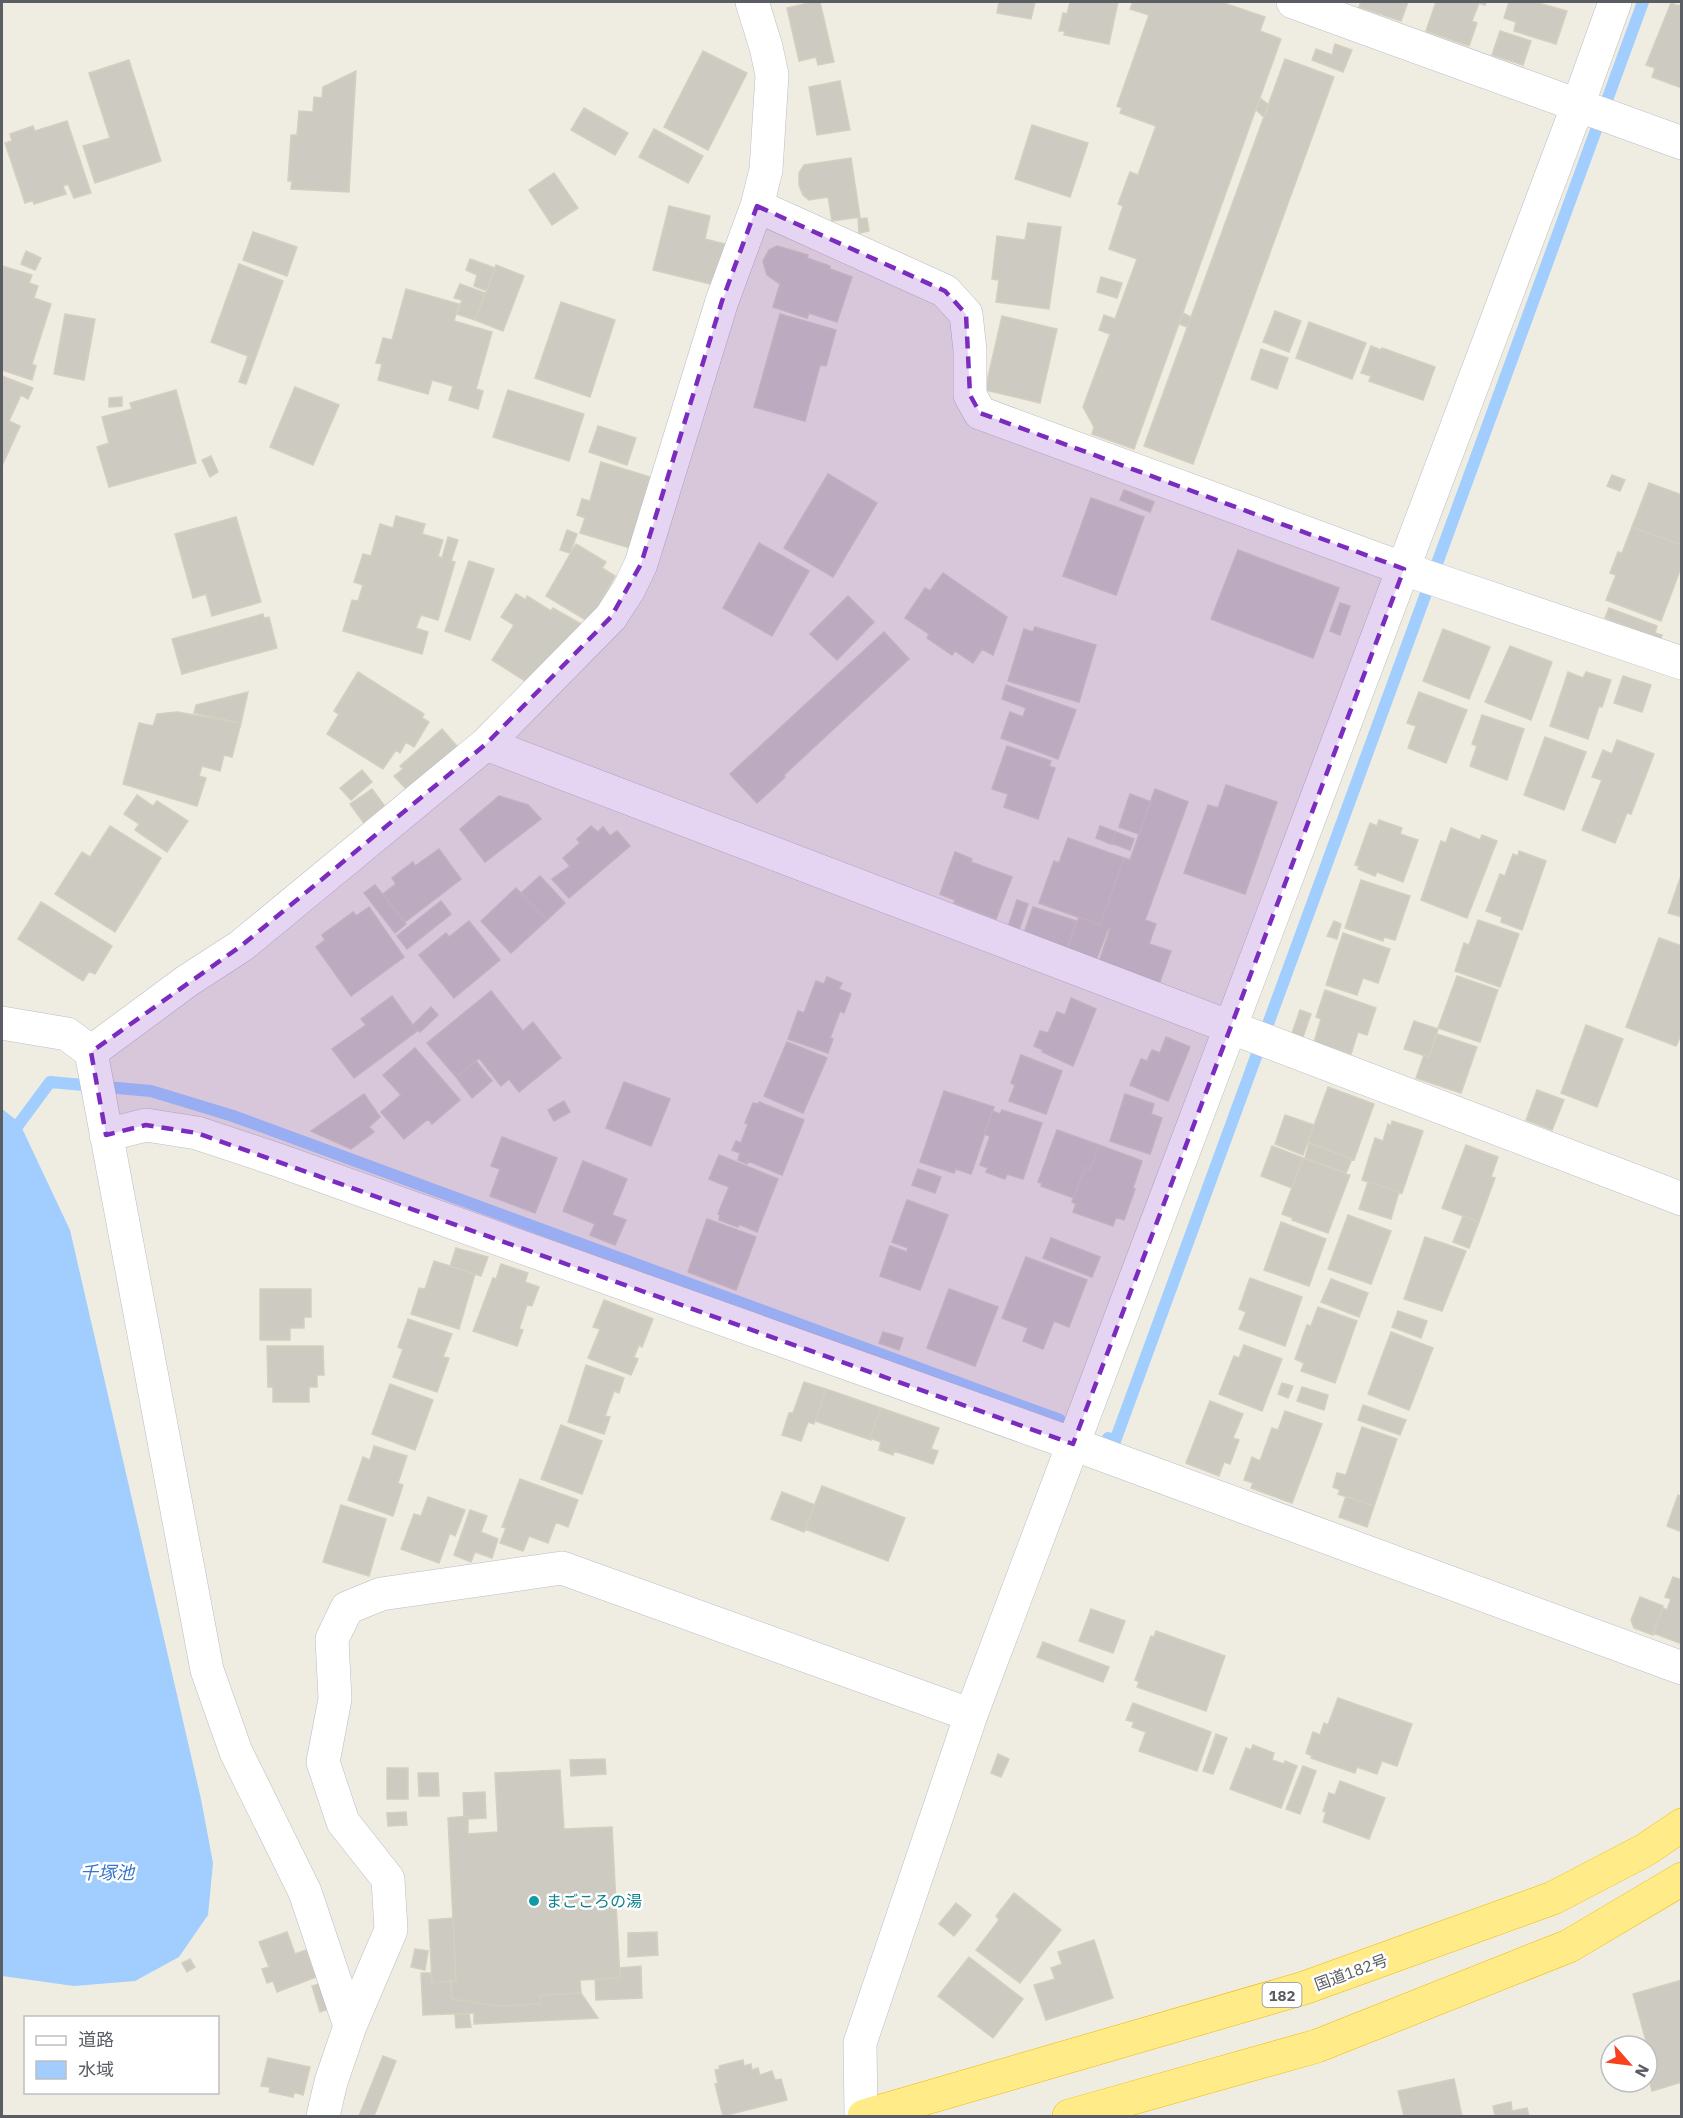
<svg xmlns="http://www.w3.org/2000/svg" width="1683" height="2118" font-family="'IBM Plex Sans','Noto Sans JP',sans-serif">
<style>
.water{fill:#a1ceff}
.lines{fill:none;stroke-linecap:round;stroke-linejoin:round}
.stream{stroke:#a1ceff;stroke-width:12}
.building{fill:#cccac1;stroke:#d4cfbf;stroke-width:1.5}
.minor-casing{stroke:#babcc2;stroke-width:34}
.highway-casing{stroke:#f0b900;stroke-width:34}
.minor{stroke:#fff;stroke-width:33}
.highway{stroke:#ffeb88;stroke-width:33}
.marked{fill:#7b2cbf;fill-opacity:0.2;stroke:#7b2cbf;stroke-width:4.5;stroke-dasharray:12 8;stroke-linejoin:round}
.culture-dot{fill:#0f9aa8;stroke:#fff;stroke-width:2}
.labels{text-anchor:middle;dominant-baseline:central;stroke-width:5;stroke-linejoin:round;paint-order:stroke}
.shield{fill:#fff;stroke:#8c8e92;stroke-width:1.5}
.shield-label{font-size:15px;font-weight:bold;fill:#5a5e64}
.culture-label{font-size:16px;fill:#0d838f;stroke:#fff;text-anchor:start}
.street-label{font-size:16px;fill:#5a5e64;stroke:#fff}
.water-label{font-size:18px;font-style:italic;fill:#3975cd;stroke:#fff}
</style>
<rect width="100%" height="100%" fill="#efede2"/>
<path class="water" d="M2,1109L19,1122L70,1230L201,1799L213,1863L208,1915L179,1957L135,1981L74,1986L2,1976Z"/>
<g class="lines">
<path class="stream" d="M2,1147L50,1082L151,1091L233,1116L1060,1420
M1108,1438L1115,1441L1643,2"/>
</g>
<path class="building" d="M812,2H820L834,62L818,65L816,57L799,61L787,8Z
M999,2H1035L1031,19L997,13Z
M1070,2H1118L1109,44L1064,35L1065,31H1059L1063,13L1067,14Z
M1133,2H1221L1265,17L1260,31L1281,39L1134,449L1092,434L1094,427L1083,407L1110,334L1099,330L1104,315L1115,319L1137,259L1109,249L1123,206L1118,204L1130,172L1138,175L1156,126L1120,113L1122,108L1117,106L1149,15L1130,9Z
M1361,2H1408L1401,21L1359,7Z
M1436,2H1486L1485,5L1479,3L1472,21L1477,23L1469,46L1426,31Z
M1509,2H1535L1567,11L1556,44L1514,31L1516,22L1504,18Z
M1671,3L1679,6L1682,3V88L1652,77L1655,68L1646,65Z
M1500,31L1531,41L1523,65L1492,55Z
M1335,44L1352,50L1343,72L1312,60L1316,49L1332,55Z
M703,51L747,73L708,150L664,127Z
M1285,59L1334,77L1193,464L1144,446Z
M129,60L161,161L95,183L83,146L110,138L89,73Z
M356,71L349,192L291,189L292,181H288L291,135H297L299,111L313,112L314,97L322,98L323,87Z
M840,81L850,130L817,135L809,87Z
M1260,98L1269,105L1264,117L1256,110Z
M584,108L628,133L615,155L571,130Z
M67,121L91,193L74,198L68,184L63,186L66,194L34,204L33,200L25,203L5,143L12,141L10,134L33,126L35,131Z
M1032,125L1088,143L1070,197L1015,179Z
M654,129L703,156L688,183L639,157Z
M851,158L860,217L832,221L828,197L809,200L803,195L799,185V173L804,165Z
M554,173L578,208L552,225L529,190Z
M669,206L710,216L705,239L725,244L715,285L653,270Z
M867,218L869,231L859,233L858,219Z
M1028,223L1061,227L1049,309L996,302L999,280L992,279L997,236L1025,240Z
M253,232L297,247L287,276L243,260Z
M777,246L808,255L807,258L830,266V269L852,277L837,322L809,313L807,318L773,307L780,284L767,275L763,261L769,250Z
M26,251L41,258L35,270L21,264Z
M470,259L495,268L487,291L474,286L477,275L466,270Z
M239,264L283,281L246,384L239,382L248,356L211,342Z
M496,265L524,276L503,331L475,320Z
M2,266L32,275L29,283L38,286L34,298L51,304L32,364L36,366L32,380L2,370Z
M1101,277L1122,283L1117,298L1097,292Z
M460,284L485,293L475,320L457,314L462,300L454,298Z
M406,289L459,304L454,321L492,332L476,389L483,391L478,409L449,400L453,386L432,380L428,394L378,380L382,364L376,363L383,338L392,340Z
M561,302L615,320L590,397L535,378Z
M1275,311L1301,321L1289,352L1263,342Z
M1183,313L1191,317L1187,327L1179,324Z
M65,314L95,319L84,380L54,374Z
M780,314L836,330L826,366L820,365L805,421L754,407Z
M1002,316L1057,329L1040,403L985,390Z
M1309,322L1366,343L1352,379L1296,358Z
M1371,346L1381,350L1382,348L1435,367L1423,400L1369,381L1371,376L1361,373Z
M1261,349L1288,358L1277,389L1251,379Z
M2,376L33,388L28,399L21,395L9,421L20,426L2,466Z
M295,387L339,405L313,465L270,447Z
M176,390L196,463L109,487L97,447L109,443L102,417L132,409L130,403Z
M508,390L584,414L569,461L493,437Z
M122,397V406L109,407V398Z
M598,426L636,438L627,465L589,452Z
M211,456L218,472L210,477L202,460Z
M601,462L650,477L630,548L580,533L585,518L577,515L582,499L590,501Z
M828,474L877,503L833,577L784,548Z
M1612,475L1625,480L1620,491L1607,486Z
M1649,483L1682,495V545L1632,527Z
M1124,490L1154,502L1150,512L1120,500Z
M1091,498L1144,517L1116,595L1063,576Z
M396,516L425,524L422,534L443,540L438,556L442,558L448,537L458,540L451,561L455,562L438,620L421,615L416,628L428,632L422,654L343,631L352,600L358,601L363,585L354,582L363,554L371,556L380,524L393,528Z
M236,517L261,602L212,616L206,594L193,598L175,534Z
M1632,527L1682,545V565L1661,621L1606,600L1616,575L1610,573L1618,552L1622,553Z
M567,530L577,534L570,553L560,550Z
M759,543L809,571L772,636L723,608Z
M576,544L606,562L602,568L615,576L589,622L546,596Z
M1238,550L1339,588L1313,658L1211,619Z
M469,561L494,569L470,640L445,631Z
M943,573L1007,617L993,655L982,649L973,663L955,651L952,655L927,638L929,634L905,618L925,588L930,591Z
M516,594L526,600L527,596L551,611L553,608L583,625L536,688L492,660L514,625L501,617Z
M848,596L874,622L837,660L810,634Z
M1340,603L1350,606L1340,635L1330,631Z
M1609,608L1657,626L1655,633L1662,635L1661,639L1605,618Z
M263,614L264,618L269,617L277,648L182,674L172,639Z
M1035,627L1096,645L1079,702L1008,681L1024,629L1033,632Z
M1443,629L1490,647L1469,699L1423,681Z
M884,632L909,659L784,775L785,777L757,803L730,774Z
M1510,646L1552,662L1531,720L1485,702Z
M358,672L424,714L422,718L429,722L414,747L406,742L400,753L396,750L383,769L327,734L339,714L334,711Z
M1568,672L1583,678L1586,672L1611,680L1602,707L1599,706L1588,739L1550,726Z
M1623,676L1651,685L1642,712L1614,703Z
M1006,685L1076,710L1058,759L1001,738L1010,712L1023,717L1026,708L1002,699Z
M248,692L241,723L194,713L196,705Z
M1419,692L1467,710L1446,763L1408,748L1416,726L1407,723Z
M177,712L241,723L232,757L224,755L220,771L202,766L199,776L206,778L197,806L123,784L139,723L153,726L157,714Z
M1482,715L1524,729L1507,780L1470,766L1477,746L1472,744Z
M442,729L469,760L426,798L413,783L406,789L394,776L403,769L400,766Z
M1545,737L1586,752L1564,810L1524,795Z
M1617,740L1654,754L1631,814L1627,813L1615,843L1582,830L1602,780L1592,777L1603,750L1612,754Z
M1007,746L1051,761L1049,766L1055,768L1038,819L1004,807L1008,794L992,789Z
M362,770L372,782L351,800L340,788Z
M1226,785L1277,802L1245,894L1184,873L1208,805L1218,808Z
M372,789L393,817L371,833L350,804Z
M1155,789L1188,802L1145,920L1156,924L1149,944L1171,951L1158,987L1098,965L1110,929H1108L1096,960L1067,950L1079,917L1100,925L1124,858L1130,860Z
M1130,794L1151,802L1139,834L1119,827Z
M137,795L153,806L157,801L188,821L167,852L135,830L139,824L124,814Z
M499,796L528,805L541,819L485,862L460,829Z
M1379,820L1402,828L1400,834L1418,840L1403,882L1377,872L1375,876L1358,869L1359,866L1355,865L1370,823L1377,826Z
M110,826L161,858L115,932L55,894L82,852L90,857Z
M591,826L598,832L603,827L610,836L617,831L630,846L569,898L552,879L570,866L563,858L580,843L577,839Z
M1100,826L1116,832L1111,844L1096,838Z
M1451,828L1480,840L1482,835L1497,841L1467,918L1421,900L1441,841L1446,843Z
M1116,832L1134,839L1130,850L1111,843Z
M1068,838L1124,858L1100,925L1039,903L1054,861L1059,863Z
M439,849L461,879L405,922L383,894L396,884L392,878L413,862L415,866Z
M1519,851L1546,861L1522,930L1501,922L1502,917L1486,911L1500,874L1505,876L1513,854L1518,856Z
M955,852L972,859L971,862L1012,877L996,919L954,903L955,900L940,894Z
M1682,873V917L1668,913Z
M540,876L565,903L547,920L521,893Z
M1361,880L1410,896L1395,940L1384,937L1383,941L1345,928Z
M375,885L406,924L395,933L364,893Z
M516,888L547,920L511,953L481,921Z
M1017,900L1028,904L1019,930L1008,927Z
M441,901L451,914L407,949L397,936Z
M41,902L112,946L95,974L89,971L83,981L18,939Z
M369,907L404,957L351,996L316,947L325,940L322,935L353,912L356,916Z
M1033,907L1076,921L1066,951L1023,936Z
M1478,920L1519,934L1500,987L1455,971L1464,943L1469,945Z
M469,921L500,960L454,998L419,955L446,933L449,937Z
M1334,921L1341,924L1337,939L1327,936Z
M1343,933L1390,949L1378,983L1363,978L1357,995L1326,985Z
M1659,938L1682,946V1033L1676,1046L1626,1027Z
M1457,976L1498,990L1480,1042L1438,1028Z
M827,977L842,983L839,989L851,994L844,1013L840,1011L830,1038L833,1039L828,1053L788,1039L798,1011L804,1013L816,981L824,984Z
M1325,990L1376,1008L1367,1035L1358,1032L1351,1054L1314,1042L1321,1019L1316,1017Z
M491,991L523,1031L533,1022L561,1058L519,1092L509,1079L501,1086L479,1058L456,1077L427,1043Z
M392,996L417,1031L354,1078L332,1049L366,1025L361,1019Z
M1071,998L1096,1009L1073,1066L1042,1052L1043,1050L1034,1046L1040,1031L1048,1033L1057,1012L1065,1015Z
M431,1007L438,1015L420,1032L413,1025Z
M1300,1010L1311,1014L1303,1037L1292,1033Z
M1414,1021L1438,1029L1429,1057L1404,1049Z
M1586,1025L1623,1039L1597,1107L1561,1093Z
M1437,1034L1477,1047L1461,1093L1416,1078L1424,1055L1429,1057Z
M1166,1037L1190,1047L1168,1101L1130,1085L1141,1059L1147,1061L1152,1050L1160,1053Z
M787,1042L827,1058L803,1113L764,1096Z
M415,1048L460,1100L432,1124L428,1119L404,1139L381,1112L401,1095L383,1075Z
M1021,1055L1062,1071L1046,1114L1009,1101L1015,1085L1011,1083Z
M476,1061L492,1081L472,1098L456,1077Z
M624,1082L670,1099L651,1146L606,1128Z
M1328,1087L1374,1104L1354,1160L1308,1142Z
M1537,1090L1564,1100L1552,1130L1526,1120Z
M944,1091L994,1107L971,1174L956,1169L954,1173L920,1162Z
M364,1094L380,1117L369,1127L374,1132L351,1149L311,1131Z
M1125,1094L1154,1104L1151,1114L1162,1118L1150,1154L1110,1141Z
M564,1101L570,1112L554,1121L548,1110Z
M759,1102L804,1120L782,1175L748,1161L747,1164L738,1160L740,1153L732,1150L736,1141L741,1143L748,1124L745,1123L753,1103L759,1104Z
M1002,1110L1042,1123L1023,1179L1007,1174L1005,1179L986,1172L988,1168L980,1165L990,1136L984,1134L992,1111L1000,1114Z
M1285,1115L1314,1125L1303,1155L1275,1144Z
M1392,1121L1423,1131L1402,1193L1362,1180L1375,1138L1383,1141L1388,1124L1391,1126Z
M1057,1130L1099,1145L1090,1169L1085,1167L1074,1198L1041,1186L1042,1183L1038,1182Z
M502,1137L557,1158L535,1213L490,1196L500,1169L491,1166Z
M1309,1143L1352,1159L1346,1173L1305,1158Z
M1099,1145L1142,1161L1133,1188L1135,1189L1124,1220L1116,1217L1113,1226L1073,1212L1076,1204L1072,1202L1085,1167L1090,1169Z
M1466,1145L1498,1157L1491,1177L1495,1178L1479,1222L1442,1208Z
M1272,1146L1303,1158L1292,1188L1261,1176Z
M719,1155L778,1179L757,1232L739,1224L738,1227L719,1220L720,1215L718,1214L729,1187L709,1179Z
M1303,1158L1350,1175L1328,1233L1292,1220L1293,1218L1282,1214Z
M583,1161L627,1179L612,1215L626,1220L615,1245L590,1235L595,1224L563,1211Z
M918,1169L941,1177L935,1193L912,1185Z
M1368,1182L1399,1192L1391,1219L1359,1209Z
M907,1200L948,1215L920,1290L880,1276L890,1246L907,1252L908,1248L892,1242Z
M1348,1215L1391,1231L1371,1284L1328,1269Z
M1463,1216L1479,1222L1469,1248L1453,1242Z
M707,1219L756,1237L736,1290L688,1272Z
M1281,1222L1326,1239L1309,1286L1264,1270Z
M1425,1237L1466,1251L1442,1311L1404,1299Z
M1051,1238L1100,1257L1092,1277L1043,1258Z
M456,1248L488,1257L481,1276L450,1266Z
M1026,1257L1087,1280L1069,1327L1054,1321L1043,1349L1023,1341L1028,1328L1002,1318Z
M434,1261L475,1274L459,1329L411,1314L419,1288L425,1289Z
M501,1264L528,1273L525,1282L539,1287L532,1306L527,1305L519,1329L523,1330L517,1346L473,1331L493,1278L496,1279Z
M1250,1278L1302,1297L1285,1346L1239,1329L1246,1312L1239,1309Z
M1331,1279L1368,1293L1359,1317L1321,1302Z
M260,1289H311V1317H304V1328H290V1340H260Z
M949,1289L998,1307L975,1366L927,1348Z
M604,1300L653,1319L642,1347L639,1345L634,1357L638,1359L631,1375L588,1358L600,1329L593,1327Z
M1318,1307L1357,1321L1335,1383L1301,1371L1304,1363L1295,1359L1307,1325L1311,1326Z
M1398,1311L1427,1321L1421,1338L1392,1327Z
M408,1319L452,1334L443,1357L449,1358L437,1392L393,1377L403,1349L398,1347Z
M883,1332L903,1338L899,1350L879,1343Z
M1391,1332L1433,1348L1409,1410L1368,1394Z
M1244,1345L1282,1359L1262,1411L1219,1394L1234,1356L1239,1358Z
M267,1346H323L324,1375H317V1387H309V1402H273V1387H268Z
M586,1365L624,1378L619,1393L614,1391L605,1416L610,1417L604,1434L568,1422Z
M804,1382L826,1389L814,1424L808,1422L801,1441L782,1435L789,1413H793Z
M1282,1383L1293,1386L1288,1398L1278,1394Z
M390,1384L433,1400L415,1450L372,1434Z
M1302,1387L1328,1395L1324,1410L1297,1401Z
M826,1389L881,1408L870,1438L871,1440L815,1421Z
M1210,1401L1243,1414L1233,1438L1239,1440L1230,1464L1224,1462L1219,1476L1186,1463Z
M1363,1405L1406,1420L1400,1435L1358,1420Z
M881,1408L939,1428L931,1449L938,1451L933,1464L894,1451L893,1455L879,1450L881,1442L870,1438Z
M1285,1411L1322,1424L1292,1503L1251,1488L1253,1483L1244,1480L1252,1457L1260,1461L1272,1428L1278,1430Z
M561,1425L602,1441L582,1494L541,1479Z
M1362,1427L1397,1439L1374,1506L1338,1494L1340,1490L1333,1487L1337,1473L1346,1475Z
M374,1446L407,1456L398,1483L403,1485L393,1516L348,1500L363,1457L370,1460Z
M520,1479L578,1500L568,1527L556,1522L548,1543L529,1536L523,1551L500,1543L506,1528L502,1527Z
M822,1486L905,1518L888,1561L805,1529Z
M782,1492L815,1505L804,1532L771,1519Z
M1678,1495L1682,1497V1532L1667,1526Z
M1346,1496L1374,1506L1367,1527L1339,1517Z
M428,1497L465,1510L455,1536L450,1533L439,1563L401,1549L414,1514L421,1516Z
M341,1505L386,1519L369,1576L323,1562Z
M470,1510L487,1516L481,1532L498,1539L492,1558L475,1552L471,1562L454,1555Z
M1673,1577L1682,1580V1644L1653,1633L1663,1608L1667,1610L1671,1599L1665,1597Z
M1640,1597L1663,1606L1653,1635L1634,1628L1631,1620Z
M1091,1609L1125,1621L1113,1653L1079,1641Z
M1156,1631L1225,1656L1206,1711L1137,1687L1139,1682L1135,1680L1151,1636L1154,1637Z
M1043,1642L1109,1667L1103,1682L1037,1657Z
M1338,1698L1412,1724L1397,1766L1382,1761L1377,1774L1357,1767L1355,1773L1311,1758L1312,1756L1306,1753L1313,1732L1320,1735L1324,1723L1328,1725Z
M1133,1703L1211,1732L1197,1771L1139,1751L1146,1732L1132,1727L1134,1722L1126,1720Z
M1216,1734L1227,1738L1213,1774L1203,1771Z
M1253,1745L1274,1753L1272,1760L1284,1764L1285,1761L1297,1766L1281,1808L1230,1789L1246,1748L1251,1750Z
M998,1754L1009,1759L1001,1777L991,1773Z
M605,1759L606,1774L571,1776L570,1760Z
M1303,1766L1316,1771L1300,1814L1286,1809Z
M387,1768H408V1799H387Z
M560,1770L564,1829L612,1827L620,1978L580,1980L581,1993L540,1995L541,2004L499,2006L452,1999L451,1981H456L448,1818L468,1816V1834L498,1832L495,1773Z
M418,1773H438L439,1796H419Z
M1340,1781L1385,1798L1369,1839L1323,1822L1326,1812L1323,1811L1329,1793L1335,1795Z
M485,1792L486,1818L468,1819V1816L464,1817L463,1793Z
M406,1812L407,1825L388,1826L387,1813Z
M1014,1893L1061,1930L1020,1983L976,1950L999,1920L996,1916Z
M956,1903L971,1915L954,1936L939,1924Z
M453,1918L456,1981L432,1983L429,1920Z
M287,1932L295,1954L306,1950L316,1977L277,1992L273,1981L267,1983L262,1969L269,1967L259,1942Z
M657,1932L658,1955L628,1957V1933Z
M1094,1940L1113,1998L1046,2020L1034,1985L1055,1979L1051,1968L1062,1964L1058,1952Z
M415,1949L428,1951L425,1970L411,1967Z
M969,1957L1023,1999L993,2038L938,1996Z
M190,1959L195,1967L187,1972L182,1963Z
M641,1966L642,1998L596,2000L595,1979L620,1978V1968Z
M421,1973H431L432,1983L451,1981L452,1999L499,2006L541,2004L540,1995L581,1993L598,2018L474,2024V2013L423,2015Z
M1682,1980V2082L1652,2091L1649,2079L1655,2078L1647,2054V2046H1640L1639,2044L1646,2041L1633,1994Z
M326,1982L334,2007L320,2012L312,1986Z
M469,2014L471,2027L456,2028L455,2015Z
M383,2056L396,2061L374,2116H359Z
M268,2058L310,2067L303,2095L294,2092L293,2097L269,2092L270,2087L261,2086Z
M743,2060L744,2066L751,2064L752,2070L758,2068L760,2075L772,2071L775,2080L781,2079L787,2100L723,2116L715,2084L718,2083L715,2070L720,2069L719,2066Z
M1454,2079L1462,2116H1404L1398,2091Z
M1511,2102L1512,2111L1527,2108L1529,2116H1495L1493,2106Z"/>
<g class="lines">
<g class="minor-casing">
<path id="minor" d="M1293,2L1682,143
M757,206L945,291L966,314L970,350V395L980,413L1404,569L1682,663
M486,744L1682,1199
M2,1023L67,1034L91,1052L207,1670L236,1752L305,1892L350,2026
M91,1052L187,981L241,946L486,744L611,617L629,589L641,564L722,301L757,206L766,170L772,75L766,47L752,2
M106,1135L146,1125L197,1133L278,1160L1073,1444L1682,1668
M323,2116L331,2082L350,2026L391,1930L388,1879L343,1822L323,1762L335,1699L332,1639L347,1608L381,1594L562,1568L971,1715
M861,2116L860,2043L971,1715L1578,105L1615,2"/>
</g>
<g class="highway-casing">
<path id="highway" d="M864,2116L1304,1988L1553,1898L1645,1850L1682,1825
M1069,2116L1317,2046L1569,1946L1682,1879"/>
</g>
<use href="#minor" class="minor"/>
<use href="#highway" class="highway"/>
</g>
<path class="marked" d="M757,206L945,291L966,314L970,395L980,413L1404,569L1073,1444L197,1133L146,1125L106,1135L91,1052L241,946L486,744L611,617L641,564L722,301Z"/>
<circle class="culture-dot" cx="534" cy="1901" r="6"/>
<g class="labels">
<rect class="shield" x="1262.5" y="1983" width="39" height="24" rx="4.5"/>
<g class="shield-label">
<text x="1282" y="1995">182</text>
</g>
<g class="culture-label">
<text x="546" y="1901">まごころの湯</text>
</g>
<g class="street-label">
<text transform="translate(1351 1972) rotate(-20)">国道182号</text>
</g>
<g class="water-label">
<text x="107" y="1872">千塚池</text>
</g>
</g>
<rect width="1683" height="2118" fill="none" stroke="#5a5e64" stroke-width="6"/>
<rect x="24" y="2016" width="195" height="78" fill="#ffffff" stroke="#bdbfc1" stroke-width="1.5"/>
<rect x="36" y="2036" width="30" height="9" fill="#ffffff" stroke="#bdbfc1" stroke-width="1.5"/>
<text x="78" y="2046" font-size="18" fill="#5a5e64">道路</text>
<rect x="36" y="2061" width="30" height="18" fill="#a1ceff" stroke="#bdbfc1" stroke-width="1.5"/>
<text x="78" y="2076" font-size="18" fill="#5a5e64">水域</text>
<g transform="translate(1629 2064) rotate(118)"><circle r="28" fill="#ffffff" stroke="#bdbfc1" stroke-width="1.5"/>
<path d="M0-4.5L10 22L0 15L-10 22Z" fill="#f9411e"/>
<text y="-9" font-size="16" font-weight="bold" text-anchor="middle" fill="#5a5e64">N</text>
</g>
</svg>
